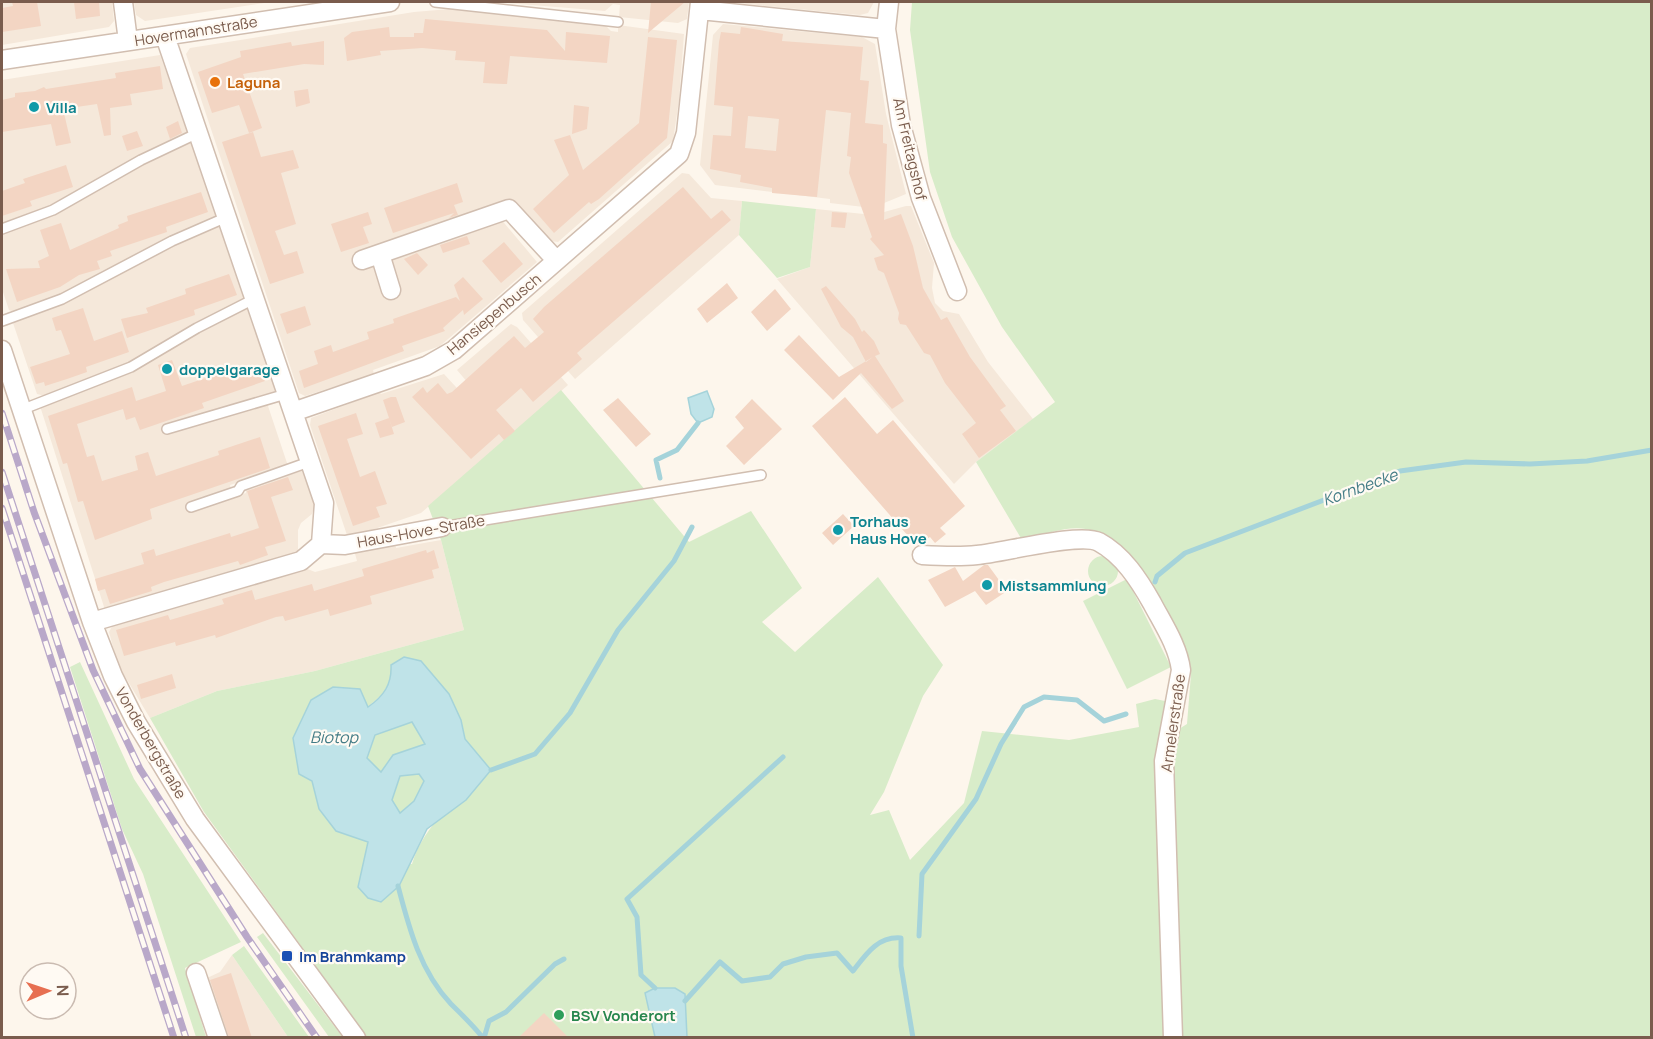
<svg xmlns="http://www.w3.org/2000/svg" width="1653" height="1039" font-family="Manrope,sans-serif">
<style>
.residential{fill:#f5e8da}
.green{fill:#d8ecc9;fill-rule:evenodd}
.water{fill:#bfe3e8;stroke:#a5d3da;stroke-width:1.5;fill-rule:evenodd}
.lines{fill:none;stroke-linecap:round;stroke-linejoin:round}
.stream{stroke:#a5d3da;stroke-width:5}
.building{fill:#f3d5c3;fill-rule:evenodd}
.lane-casing{stroke:#d1beb0;stroke-width:12}
.street-casing{stroke:#d1beb0;stroke-width:21}
.lane{stroke:#fff;stroke-width:9}
.street{stroke:#fff;stroke-width:18}
.rail-casing{stroke:#b9a8c9;stroke-width:7}
.rail{stroke:#fffaf3;stroke-width:4.5;stroke-dasharray:14;stroke-linecap:butt}
.food-dot{fill:#e8710a;stroke:#fffaf3;stroke-width:2}
.culture-dot{fill:#0f9aa8;stroke:#fffaf3;stroke-width:2}
.transit-dot{fill:#1a4fb4;stroke:#fffaf3;stroke-width:2}
.leisure-dot{fill:#2e9e5b;stroke:#fffaf3;stroke-width:2}
.labels{text-anchor:middle;dominant-baseline:central;stroke-width:4.5;stroke-linejoin:round;paint-order:stroke}
.street-label{font-size:15px;fill:#7a5c4d;stroke:#fffaf3}
.food-label{font-size:15px;font-weight:bold;fill:#c56008;stroke:#fffaf3;text-anchor:start}
.culture-label{font-size:15px;font-weight:bold;fill:#0d838f;stroke:#fffaf3;text-anchor:start}
.transit-label{font-size:15px;font-weight:bold;fill:#164399;stroke:#fffaf3;text-anchor:start}
.leisure-label{font-size:15px;font-weight:bold;fill:#27864d;stroke:#fffaf3;text-anchor:start}
.water-label{font-size:16px;font-style:italic;fill:#437c86;stroke:#fffaf3}
</style>
<rect width="100%" height="100%" fill="#fdf6ec"/>
<path class="residential" d="M2,2H112L114,21L109,27L2,45Z
M134,2H271L145,21L136,15Z
M496,2H689L687,19L678,23L619,17L620,5L613,4L605,11Z
M727,2H874L868,13L860,15Z
M450,9L593,21L605,25L611,31L618,32V25L684,34L679,100L673,141L558,242L551,241L512,201L390,258L500,218L537,262L440,346L373,370L374,374L305,396L299,393L186,54L190,48L414,12Z
M723,24L862,37L875,44L886,114L906,194L872,208L830,203V199L715,185L700,165L713,35Z
M160,55L189,134L68,198L2,226V80Z
M189,142L193,143L217,213L213,218L79,288L15,313L9,310L2,289V233Z
M682,173L689,174L711,198L742,201L739,235L575,379L523,320L522,313Z
M906,206H911L934,263L932,288L935,303L943,311L959,314L988,362L1033,419L976,462L954,484L777,279L810,267L816,209L873,215Z
M218,225L222,227L246,298L124,365L45,396L37,394L13,323L15,320L87,292L196,233Z
M244,308H249L276,388L274,392L163,427L166,434L267,403L288,466L230,485L231,489L192,511L246,493V488L302,471L315,503L312,514L301,523L298,530V554L105,610L40,406Z
M511,324L517,327L568,385L421,513L348,538L310,425L311,418L380,392L381,394L444,374L489,423L496,416L457,370Z
M441,540L464,630L315,671L217,691L150,718L118,665L109,632L114,623L305,568L315,572L357,561L354,550L395,543L396,548Z
M232,955L288,1037H227L207,978L220,972Z"/>
<path class="green" d="M912,2H1651V1037H1176L1171,846L1174,732L1187,724L1191,674L1121,549C1086,516 1064,530 1022,540L976,462L1055,402L1002,327L952,237L930,172L910,30Z
M742,201L816,209L810,267L777,278L739,235Z
M561,390L689,542L751,511L802,588L762,622L795,652L878,577L943,665L923,696L884,792L870,815L889,810L910,860L964,803L982,731L1069,740L1139,727L1136,704L1155,699L1170,702L1168,1037H687L685,994H645L655,1037H367L204,812L150,718L217,691L315,671L464,630L441,540L428,506ZM421,661L461,720L465,739L490,770C459,799 425,822 412,864L364,862L368,842L319,809L312,781L333,687L360,689L367,707C383,696 392,685 391,665Z
M1088 571a15 15 0 1 1 30 0a15 15 0 1 1-30 0Z
M1127,579L1171,667L1127,689L1083,601Z
M80,662L134,779L241,942L185,968L206,1037H196L143,874L122,829L70,667Z
M412,722L425,744L393,755L381,773L367,758L375,735Z
M419,774L424,781L414,801L400,813L392,800L400,776Z
M263,933L341,1035L343,1037H329L257,937Z
M244,946L309,1037H288L232,955Z"/>
<path class="water" d="M707,391L714,409L712,417L698,423L691,414L688,398Z
M404,657L421,661L449,694L461,720L465,739L491,770L466,800L427,829L399,886L381,902L368,898L358,887L368,842L336,831L319,809L312,781L299,774L293,738L311,700L333,687L360,689L368,707C384,696 392,684 391,665ZM412,722L425,744L393,755L381,772L367,758L375,735ZM419,774L424,781L414,801L400,813L392,800L400,776Z
M655,988H675L685,994L687,1037H655L645,993Z"/>
<g class="lines">
<path class="stream" d="M660,478L656,460L677,450L698,423
M1155,582L1157,576L1185,553L1400,471L1466,462L1530,464L1587,461L1652,450
M491,770L535,754L570,713L618,630L674,561L692,527
M398,886C409,928 420,971 451,1004C462,1015 473,1025 483,1038
M919,936L922,874L976,799L1001,744L1024,707L1044,697L1077,700L1104,721L1126,714
M655,988L641,975L637,917L627,899L783,757
M685,1001L720,962L742,981L770,977L783,964L806,957L837,953L853,971C866,954 878,936 901,938V966L913,1038
M484,1038L489,1021L506,1012L555,964L564,959"/>
</g>
<path class="building" d="M12,2H37L41,26L2,32V8L13,6Z
M74,2H99L100,16L76,19Z
M651,2H685L648,33Z
M425,19L547,30L565,51L566,32L610,36L607,63L510,56L507,84H503L483,83L485,62L455,60L456,51L422,48L380,51L381,55L347,61L344,38L352,32L389,27L390,37H414V33H423Z
M741,27L783,34L782,41L863,47L860,80L869,81L865,123L883,125V143L887,144L884,220L901,214L913,246L923,288L941,320L947,317L970,357L1006,406L1000,410L1016,431L979,458L962,434L976,423L945,383L930,355L924,353L906,325L900,324L898,319L899,313L884,273L878,270L874,258L884,255L870,239L872,237L849,173L851,157L847,156L851,113L826,110L817,197L772,193V188L740,182L741,175L710,169L713,135L731,136L733,107L714,105L719,42L721,32L740,34ZM748,116L779,119L776,151L745,148Z
M648,37L677,40L667,138L599,199L591,204L589,202L554,233L533,209L569,175L554,140L570,135L583,170L639,123Z
M324,41V65L304,64L243,74L262,128L249,133L239,105L212,113L198,72L241,57L240,51L291,42L292,46Z
M160,66L163,89L130,94L132,105L110,108L111,135L104,136L97,104L63,109L71,143L56,146L51,124L2,132V100L15,97V93L35,91L44,87L46,89L116,78L115,73Z
M308,89L310,103L296,107L294,91Z
M574,105L589,107L587,129L572,134Z
M178,121L182,133L170,139L166,127Z
M137,131L143,146L127,151L122,136Z
M253,132L261,157L293,150L299,168L281,173L296,224L275,231L284,255L297,251L304,273L270,284L222,142Z
M66,165L73,187L30,201L32,206L2,216V191L25,183L23,179Z
M457,183L463,202L454,205L458,215L449,218L454,213L393,233L384,208Z
M683,187L711,219L722,210L731,220L577,353L582,359L533,402L521,388L496,410L515,431L504,440L499,434L471,459L412,397L423,387L427,393L438,383L447,394L452,392L514,336L525,348L544,332L533,319L544,307Z
M201,192L208,212L166,227L167,232L110,251L112,256L97,261L100,269L79,275L60,287L17,302L6,269L40,268L38,261L49,256L40,230L61,223L70,250L119,228L118,225L128,221L127,216Z
M368,212L372,224L363,227L369,243L341,252L331,224Z
M832,212L847,213L845,228L831,227Z
M467,236L470,244L443,253L440,245Z
M504,242L523,264L501,283L482,261Z
M417,253L428,265L418,275L404,259Z
M229,274L237,295L194,310L195,315L127,338L121,319L148,313L146,308L186,294L185,289Z
M463,277L483,299L464,315L463,310L443,328L445,331L402,346L404,351L304,388L299,371L318,364L314,351L331,345L333,352L369,339L367,332L394,323L393,319L456,297L460,301L454,285Z
M727,283L738,298L707,323L697,309Z
M826,286L855,319L862,332L864,330L874,341L880,354L875,356L904,401L892,409L861,373L833,400L784,350L799,335L839,377L873,357L866,362L853,337L841,327L821,289Z
M775,289L791,309L767,331L751,312Z
M305,306L311,325L287,334L280,314Z
M83,308L94,341L122,331L129,352L86,367L87,372L67,379L45,386L44,382L36,384L30,367L70,354L61,330L56,331L52,318Z
M172,360L182,386L235,368L240,376L261,369L265,381L202,403L204,408L140,430L135,417L126,420L123,409L77,424L87,457L94,455L102,481L138,470L135,456L148,452L156,476L219,455L218,451L260,437L270,468L150,509L152,519L95,540L83,501L78,502L67,463L63,464L48,416L132,387L136,401L166,391L158,365Z
M391,397H396L405,422L392,427L383,400Z
M845,397L877,434L893,420L965,506L940,528L946,534L935,543L930,537L916,545L812,426Z
M618,398L651,434L636,447L603,410Z
M752,399L782,429L744,465L726,446L744,428L735,417Z
M356,413L363,434L347,439L360,477L375,471L387,504L376,507L380,517L353,526L318,426Z
M389,418L394,434L380,438L375,423Z
M288,477L293,490L271,497L286,541L265,547L268,555L240,565L238,561L164,582L151,587L152,591L110,604L105,589L98,591L95,579L144,564L141,553L154,549L156,556L230,533L231,537L259,528L247,491Z
M843,514L854,526L833,545L822,533Z
M426,550L427,553L434,550L439,568L432,570L434,578L370,596L372,604L330,616L328,609L285,621L283,616L276,617L216,638L215,635L176,646L175,642L124,656L116,630L168,615L170,620L224,604L222,599L252,590L255,600L312,584L314,591L364,576L362,569Z
M984,565H988L1007,591L986,605L975,591L945,607L928,580L955,567L963,581Z
M172,674L176,688L141,699L137,685Z
M231,973L252,1038H229L210,980Z
M544,1013L569,1038H518Z"/>
<g class="lines">
<g class="lane-casing">
<path id="lane" d="M435,2L618,22
M2,229L53,210L141,160L198,133
M2,321L62,299L172,241L227,217
M21,410L131,367L197,328L254,299
M167,429L286,394
M191,507L238,491L241,486L309,462
M442,527L761,475"/>
</g>
<g class="street-casing">
<path id="street" d="M123,2L128,41
M889,2L886,29L901,125L921,198L957,291
M700,10L886,29
M165,36L324,503L321,544
M2,60L390,2
M380,254L391,290
M362,260L509,209L556,260
M2,350L92,622L113,676L136,722L195,819L356,1038
M293,412L426,366L454,350L679,154L686,133L700,2
M922,555C940,556 959,557 977,555C1002,553 1080,532 1099,542C1123,555 1139,580 1152,603C1163,624 1178,646 1181,670L1164,761L1173,1038
M92,622L301,561L321,544L345,545L442,527
M196,973L218,1038"/>
</g>
<use href="#lane" class="lane"/>
<use href="#street" class="street"/>
<g class="rail-casing">
<path id="rail" d="M2,413L34,512L93,670L140,769L247,937L317,1038
M2,472L186,1038
M2,508L174,1038"/>
</g>
<use href="#rail" class="rail"/>
</g>
<circle class="food-dot" cx="215" cy="82" r="6"/>
<g class="culture-dot">
<circle cx="34" cy="107" r="6"/>
<circle cx="167" cy="369" r="6"/>
<circle cx="838" cy="530" r="6"/>
<circle cx="987" cy="585" r="6"/>
</g>
<rect class="transit-dot" x="281" y="950" width="12" height="12" rx="3"/>
<circle class="leisure-dot" cx="559" cy="1015" r="6"/>
<g class="labels">
<g class="street-label">
<text transform="translate(196 31) rotate(-9)">Hovermannstraße</text>
<text transform="translate(910 149) rotate(77)">Am Freitagshof</text>
<text transform="translate(494 314) rotate(-40)">Hansiepenbusch</text>
<text transform="translate(421 531) rotate(-10)">Haus-Hove-Straße</text>
<text transform="translate(1173 723) rotate(-82)">Armelerstraße</text>
<text transform="translate(151 743) rotate(60)">Vonderbergstraße</text>
</g>
<g class="food-label">
<text x="227" y="82">Laguna</text>
</g>
<g class="culture-label">
<text x="46" y="107">Villa</text>
<text x="179" y="369">doppelgarage</text>
<text x="850" y="521">Torhaus<tspan x="850" dy="17">Haus Hove</tspan></text>
<text x="999" y="585">Mistsammlung</text>
</g>
<g class="transit-label">
<text x="299" y="956">Im Brahmkamp</text>
</g>
<g class="leisure-label">
<text x="571" y="1015">BSV Vonderort</text>
</g>
<g class="water-label">
<text transform="translate(1360 487) rotate(-20)">Kornbecke</text>
<text x="334" y="737">Biotop</text>
</g>
</g>
<rect width="1653" height="1039" fill="none" stroke="#7a5c4d" stroke-width="6"/>
<g transform="translate(48 991) rotate(88)"><circle r="28" fill="#fffaf3" stroke="#cabbb1" stroke-width="1.5"/>
<path d="M0-4.5L10 22L0 15L-10 22Z" fill="#e76f51"/>
<text y="-9" font-size="16" font-weight="bold" text-anchor="middle" fill="#7a5c4d">N</text>
</g>
</svg>
